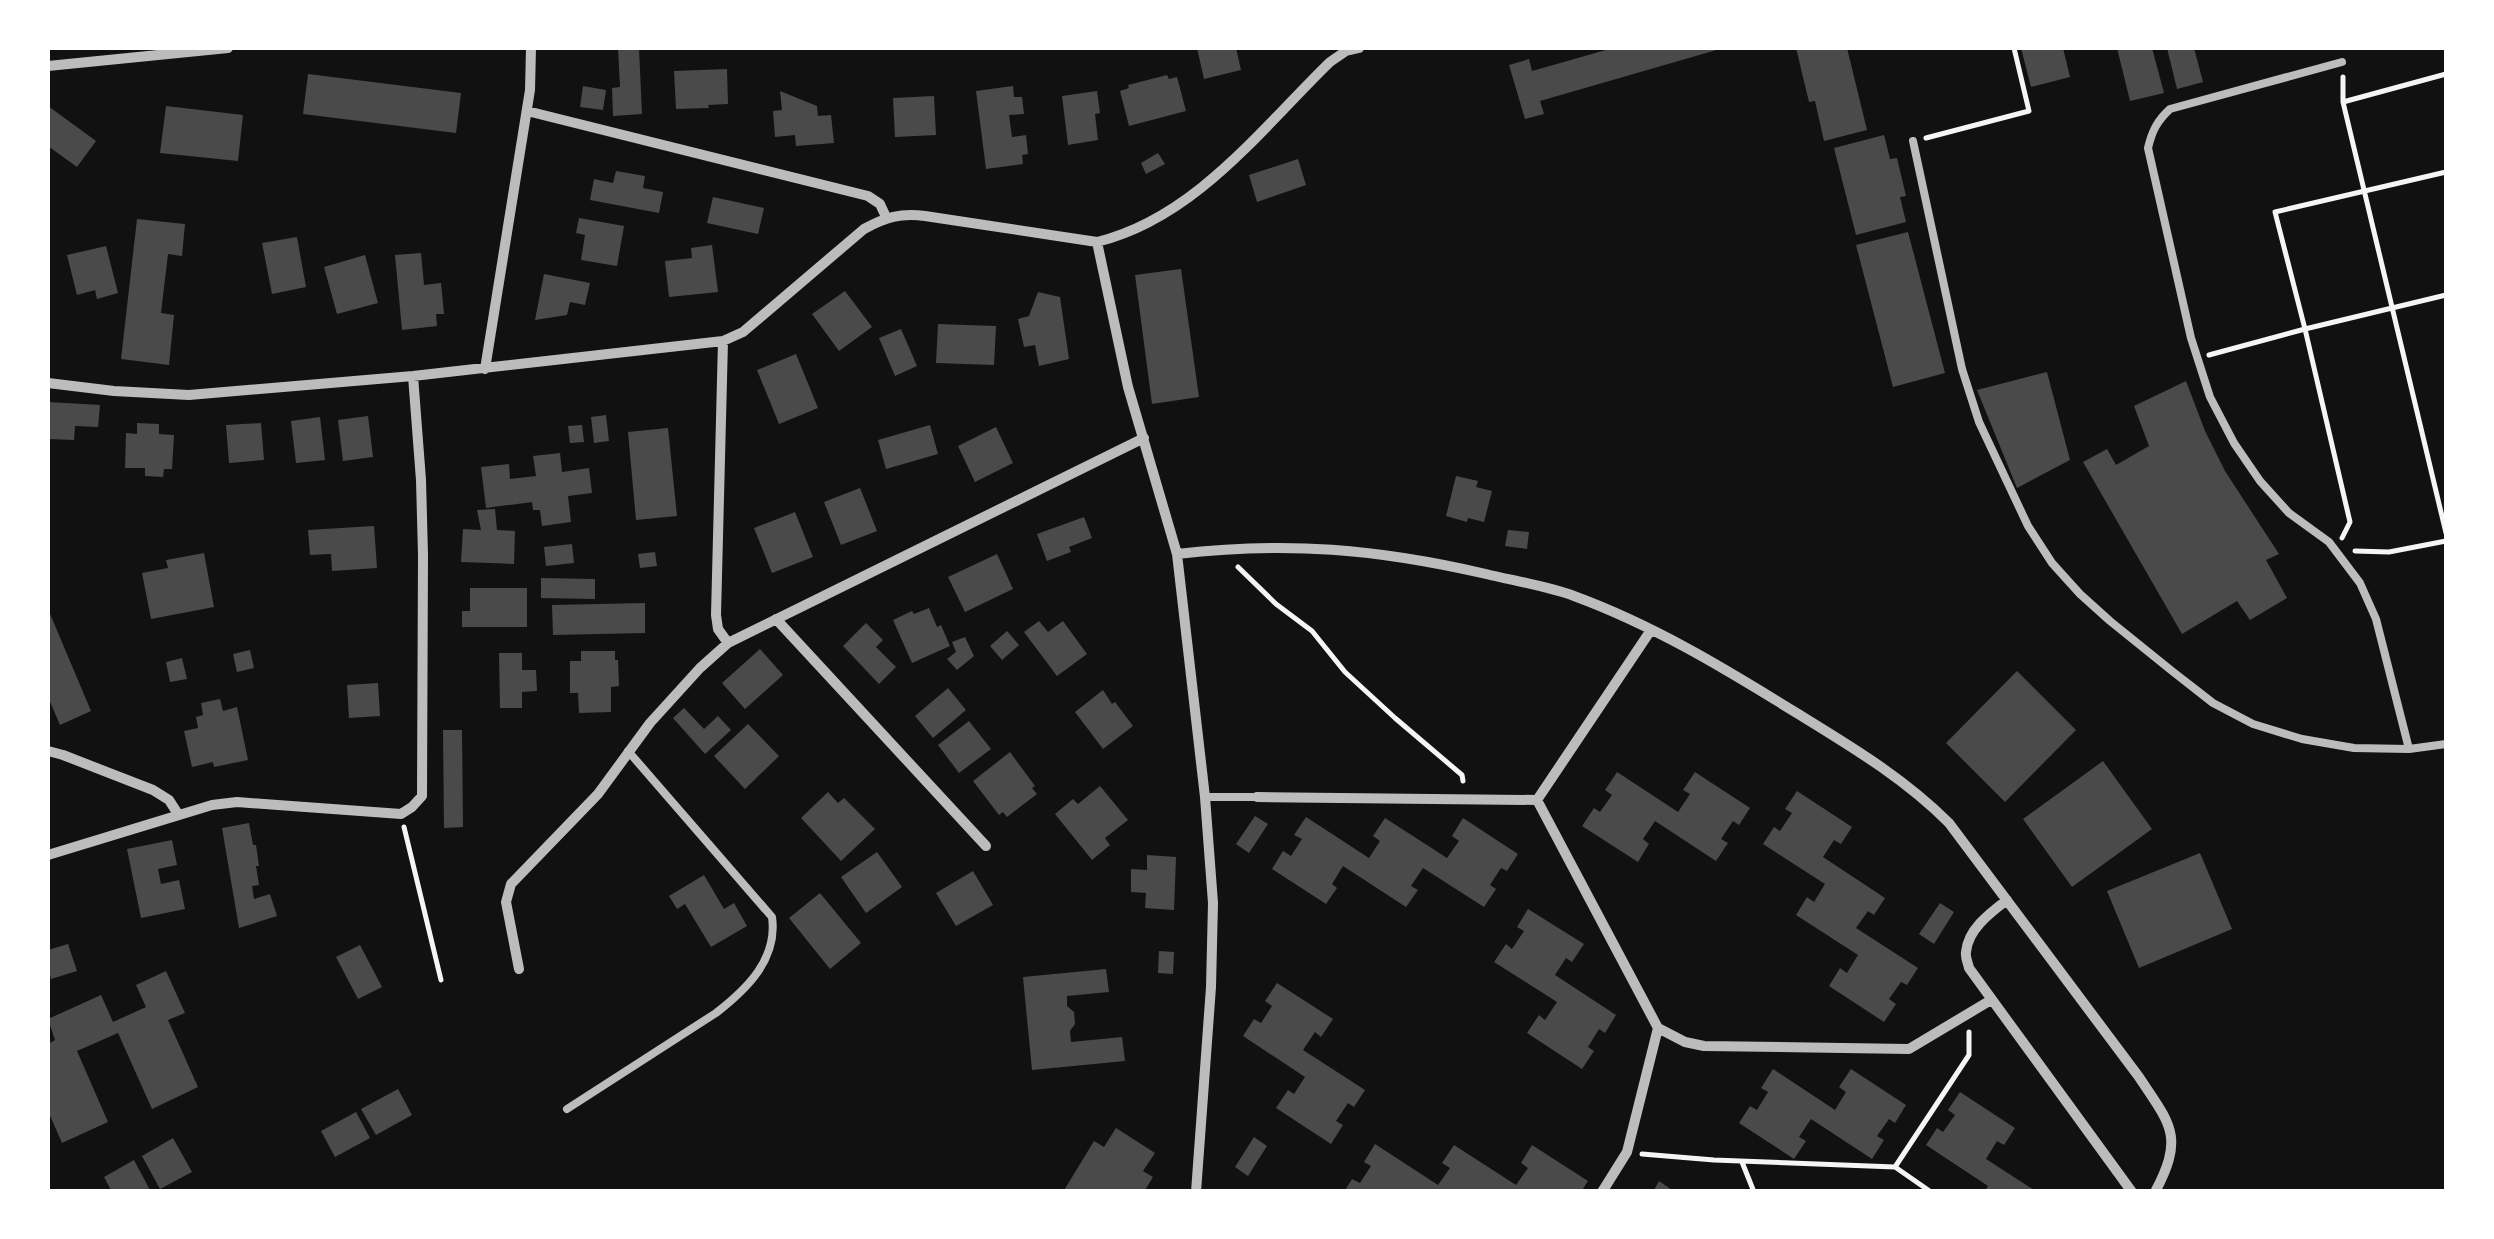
<svg xmlns="http://www.w3.org/2000/svg" width="2494" height="1239" font-family="Roboto,sans-serif">
<style>
.building{fill:#4a4a4a}
.lines{fill:none;stroke-linecap:round;stroke-linejoin:round}
.path{stroke:#f5f5f5;stroke-width:5}
.service{stroke:#bcbcbc;stroke-width:8}
.minor{stroke:#bcbcbc;stroke-width:10}
</style>
<rect width="100%" height="100%" fill="#111"/>
<path class="building" d="M618,48H639L642,114L613,116L612,88L620,87Z
M1197,48H1236L1241,70L1204,79Z
M1613,48L1720,49L1540,101L1544,114L1525,119L1509,65L1529,59L1532,71Z
M1796,48H1847L1867,130L1824,141L1815,101L1809,102Z
M2021,48H2063L2070,77L2031,87Z
M2117,48H2152L2164,93L2130,101Z
M2167,48H2194L2203,82L2177,89Z
M727,69L728,104L708,105L709,108L676,109L674,71Z
M308,74L461,93L456,133L303,114Z
M1167,75L1169,79L1177,77L1186,111L1129,126L1120,91L1129,88L1128,85Z
M583,86L606,90L603,110L580,107Z
M1013,86L1014,97H1022L1024,114L1009,115L1012,137L1026,135L1028,154L1022,155L1023,164L986,169L976,91Z
M780,91L817,106L818,116L831,115L834,143L796,146L795,135L775,137L773,111L782,110Z
M1097,91L1100,113L1095,114L1098,140L1068,145L1062,96Z
M934,96L936,135L895,137L893,98Z
M48,106L96,141L77,167L48,146Z
M166,106L243,115L238,161L160,153Z
M1884,135L1890,159L1897,158L1906,196L1900,197L1906,222L1856,235L1834,148Z
M1158,153L1165,164L1146,174L1141,163Z
M1298,159L1306,185L1257,202L1249,175Z
M616,171L645,176L643,188L663,192L659,213L590,200L594,179L613,183Z
M713,197L764,208L758,234L707,223Z
M579,218L624,226L617,266L581,260L585,235L576,233Z
M137,219L185,224L182,256L168,254L161,313L174,315L169,365L121,359Z
M1908,232L1945,373L1893,387L1856,245Z
M297,237L306,287L272,294L262,243Z
M712,245L718,292L669,297L665,261L692,258L691,248Z
M106,246L118,293L97,299L95,290L77,295L67,255Z
M421,253L424,285L441,283L444,314H436L437,326L402,330L395,255Z
M365,255L378,303L337,314L324,267Z
M1181,269L1199,397L1152,404L1135,275Z
M544,274L590,283L585,305L570,302L567,315L535,320Z
M845,291L872,327L839,351L812,314Z
M1038,292L1060,297L1069,359L1039,366L1035,345L1024,347L1018,319L1029,316Z
M938,324L996,326L994,365L936,363Z
M901,329L917,366L895,376L879,338Z
M796,354L818,408L779,424L757,370Z
M2047,372L2070,460L2017,488L1977,390Z
M2186,381L2205,431L2225,471L2279,554L2266,560L2287,598L2250,620L2237,601L2182,634L2083,462L2107,449L2116,465L2149,446L2134,406Z
M48,402L100,405L98,427L75,426L74,440L48,439Z
M606,415L609,441L594,443L591,417Z
M368,416L373,457L343,461L338,420Z
M320,417L325,460L296,463L291,421Z
M137,423L159,424V434L174,435L172,469H164L163,477L145,476V468H125L126,433L137,434Z
M261,423L264,460L229,463L226,425Z
M582,425L584,442L570,443L568,426Z
M930,425L938,454L886,469L878,440Z
M996,427L1013,463L975,482L958,446Z
M668,428L677,516L636,520L628,432Z
M560,453L562,472L589,468L592,493L568,496L571,522L542,526L540,510H533L532,502L486,508L481,467L509,464L510,479L536,476L533,456Z
M1456,476L1478,481L1476,487L1492,491L1484,522L1468,518L1467,522L1446,516Z
M860,488L877,531L841,545L824,502Z
M495,509L497,530L515,531L514,564L461,562L463,529L481,530L477,510Z
M795,512L813,557L772,573L754,528Z
M1084,517L1092,538L1069,547L1071,552L1047,561L1037,534Z
M374,526L377,568L332,571L331,554L310,555L308,530Z
M1508,530L1529,532L1527,549L1505,546Z
M572,544L574,563L546,566L544,547Z
M655,552L657,566L640,568L638,554Z
M204,553L214,607L151,619L142,573L168,568L166,560Z
M997,554L1013,589L965,612L948,577Z
M541,578L595,579V599L541,598Z
M470,588H527V627H462V611H470Z
M645,603V633L553,635L552,605Z
M929,608L937,627L941,625L950,646L912,663L893,620L912,611L914,614Z
M48,609L91,711L60,725L48,697Z
M1039,621L1048,632L1063,621L1087,654L1057,676L1024,632Z
M866,623L883,640L876,647L896,667L879,684L843,646Z
M1007,631L1019,645L1002,660L990,646Z
M965,637L974,656L957,670L947,659L956,652L952,642Z
M760,649L783,675L745,709L722,683Z
M250,650L254,668L237,672L233,654Z
M581,651H615V660H618L619,686L611,687V712L579,713L578,693H570V661H581Z
M499,653H522V670H536L537,691L522,692V708H500Z
M182,658L187,679L170,682L166,662Z
M2017,671L2076,730L2005,802L1946,743Z
M378,683L380,716L349,718L347,685Z
M948,688L966,710L933,738L915,716Z
M1103,690L1112,704L1115,702L1133,726L1103,749L1075,712Z
M220,699L223,711L237,707L248,760L214,767L213,762L192,767L184,731L198,728L196,717L203,715L201,703Z
M684,708L704,729L718,716L731,730L705,754L673,718Z
M969,721L991,749L959,773L938,745Z
M748,724L779,756L745,789L714,756Z
M443,730H462L463,827L444,828Z
M1010,752L1035,786L1032,788L1037,794L1007,817L1003,812L999,815L973,781Z
M2103,761L2152,829L2072,887L2023,819Z
M1617,772L1678,812L1690,794L1683,790L1695,772L1750,808L1739,825L1733,821L1721,839L1728,843L1716,861L1655,821L1643,839L1649,844L1638,862L1582,826L1594,808L1600,812L1612,795L1605,790Z
M1100,786L1128,820L1105,838L1110,845L1092,860L1055,814L1073,799L1078,804Z
M1797,791L1852,827L1841,844L1834,840L1823,857L1885,898L1874,915L1868,911L1856,928L1918,968L1907,985L1901,982L1889,999L1896,1004L1884,1022L1829,986L1840,968L1847,973L1858,955L1796,915L1807,897L1814,902L1825,884L1763,844L1774,827L1780,831L1792,813L1785,809Z
M828,792L838,803L844,798L875,829L841,861L801,818Z
M1255,816L1268,824L1249,853L1236,844Z
M1306,817L1369,858L1380,841L1373,836L1385,818L1447,858L1459,841L1452,836L1463,818L1518,854L1507,871L1501,868L1490,885L1496,889L1484,907L1423,868L1411,886L1418,890L1406,907L1343,866L1332,884L1337,888L1326,904L1272,869L1283,851L1291,856L1302,839L1294,835Z
M249,823L253,845H256L259,866H256L259,885L252,886L254,899L270,894L277,916L239,928L222,828Z
M172,840L177,865L158,869L161,884L179,880L185,909L141,918L127,849Z
M877,852L902,887L866,913L841,877Z
M2200,853L2232,929L2139,968L2107,891Z
M1147,855L1176,857L1174,910L1145,908L1146,893L1131,892V869L1147,870Z
M973,871L993,905L956,926L936,893Z
M704,875L724,909L734,903L747,926L711,947L685,904L677,909L669,896Z
M820,893L861,943L830,969L789,918Z
M1940,903L1954,912L1934,944L1919,934Z
M1528,909L1584,944L1572,962L1566,958L1555,975L1616,1015L1605,1033L1599,1029L1588,1047L1594,1051L1582,1069L1527,1033L1539,1015L1545,1020L1557,1002L1494,962L1506,944L1512,949L1524,931L1517,927Z
M68,944L77,971L51,979L48,967V950Z
M360,945L382,987L358,999L336,957Z
M1159,951L1174,952L1173,974L1158,973Z
M1106,969L1109,992L1067,996V1006L1074,1012L1075,1024L1070,1031L1071,1042L1122,1037L1125,1061L1032,1070L1023,977Z
M166,971L185,1013L168,1020L198,1087L152,1109L118,1033L77,1051L108,1122L62,1143L48,1111V1044L55,1040L48,1019L101,995L113,1022L146,1007L136,985Z
M1277,983L1333,1019L1321,1037L1315,1032L1303,1050L1365,1090L1354,1107L1348,1103L1336,1121L1343,1125L1331,1144L1276,1108L1288,1090L1294,1094L1305,1077L1243,1036L1254,1019L1261,1023L1272,1006L1265,1001Z
M1773,1069L1835,1110L1846,1092L1839,1087L1851,1069L1906,1105L1895,1123L1889,1119L1877,1136L1884,1140L1872,1159L1811,1119L1799,1137L1806,1141L1794,1159L1739,1123L1750,1106L1757,1110L1768,1092L1761,1088Z
M398,1089L412,1115L376,1135L361,1109Z
M1960,1092L2015,1128L2004,1145L1997,1141L1986,1159L2037,1192H1984L1988,1186L1926,1145L1937,1128L1943,1132L1955,1115L1948,1110Z
M356,1112L370,1138L335,1157L321,1131Z
M1116,1128L1155,1153L1143,1171L1153,1177L1144,1192H1063L1094,1141L1104,1147Z
M1254,1137L1267,1146L1248,1176L1235,1167Z
M173,1138L192,1172L160,1189L142,1156Z
M1375,1144L1438,1185L1450,1168L1442,1163L1454,1145L1516,1185L1528,1168L1521,1163L1532,1145L1588,1181L1581,1192H1344L1352,1179L1360,1183L1371,1166L1364,1162Z
M134,1160L151,1192H112L104,1177Z
M1659,1181L1675,1192H1653Z"/>
<g class="lines">
<path class="path" d="M2343,77V102L2446,74
M2343,102L2446,533
M1926,138L2029,111L2014,48
M2209,355L2305,329L2275,212L2446,172
M2342,538L2350,522L2305,329L2446,295
M2355,551L2389,552L2446,541
M1238,567L1276,604L1312,631L1345,672L1395,718L1462,775L1463,781
M404,827L441,980
M1642,1154L1714,1160L1895,1167L1931,1192
M1742,1162L1754,1192
M1895,1167L1969,1055V1032"/>
<path class="service" d="M2342,62L2170,109C2157,121 2152,131 2148,148L2191,338L2210,397L2234,443L2260,481L2289,513L2329,542L2360,583L2376,619L2409,749
M1913,141L1962,369L1979,422L2028,526L2052,563L2080,594L2110,621L2172,671L2213,703L2253,724L2302,739L2354,748L2409,749L2446,744
M1205,797H1257
M567,1109L716,1013C747,989 778,959 772,917L628,751"/>
<path class="minor" d="M48,66L228,48
M527,111L868,196L880,204L886,217
M1097,242L1128,387L1177,554L1205,797L1213,903L1211,987L1196,1192
M723,341L716,615L718,629L728,643
M485,369L530,90L531,48
M48,383L114,391L189,395L413,376L723,341L743,332L864,229C886,217 900,213 925,216L1097,242C1195,218 1261,129 1330,62L1346,51L1359,48
M1177,554C1287,541 1378,549 1486,574C1515,581 1546,586 1574,596C1653,625 1724,668 1795,712C1850,746 1903,777 1949,823L2139,1077C2170,1124 2185,1136 2155,1192
M776,619L986,846
M48,751L63,755L153,790L169,800L178,814
M1257,797L1537,800
M48,855L212,805L237,802L401,814L412,807L422,796L423,555L421,480L413,376
M2007,900C1990,913 1968,929 1966,952C1965,957 1968,963 1969,968L2132,1192
M519,969L506,902L511,884L598,794L650,723L700,668L728,643L1144,438
M1658,1028L1685,1042L1704,1046L1909,1049L1991,1000
M1602,1192L1627,1152L1658,1028L1537,800L1651,630"/>
</g>
<rect width="2494" height="1239" fill="none" stroke="#ffffff" stroke-width="100"/>
</svg>
